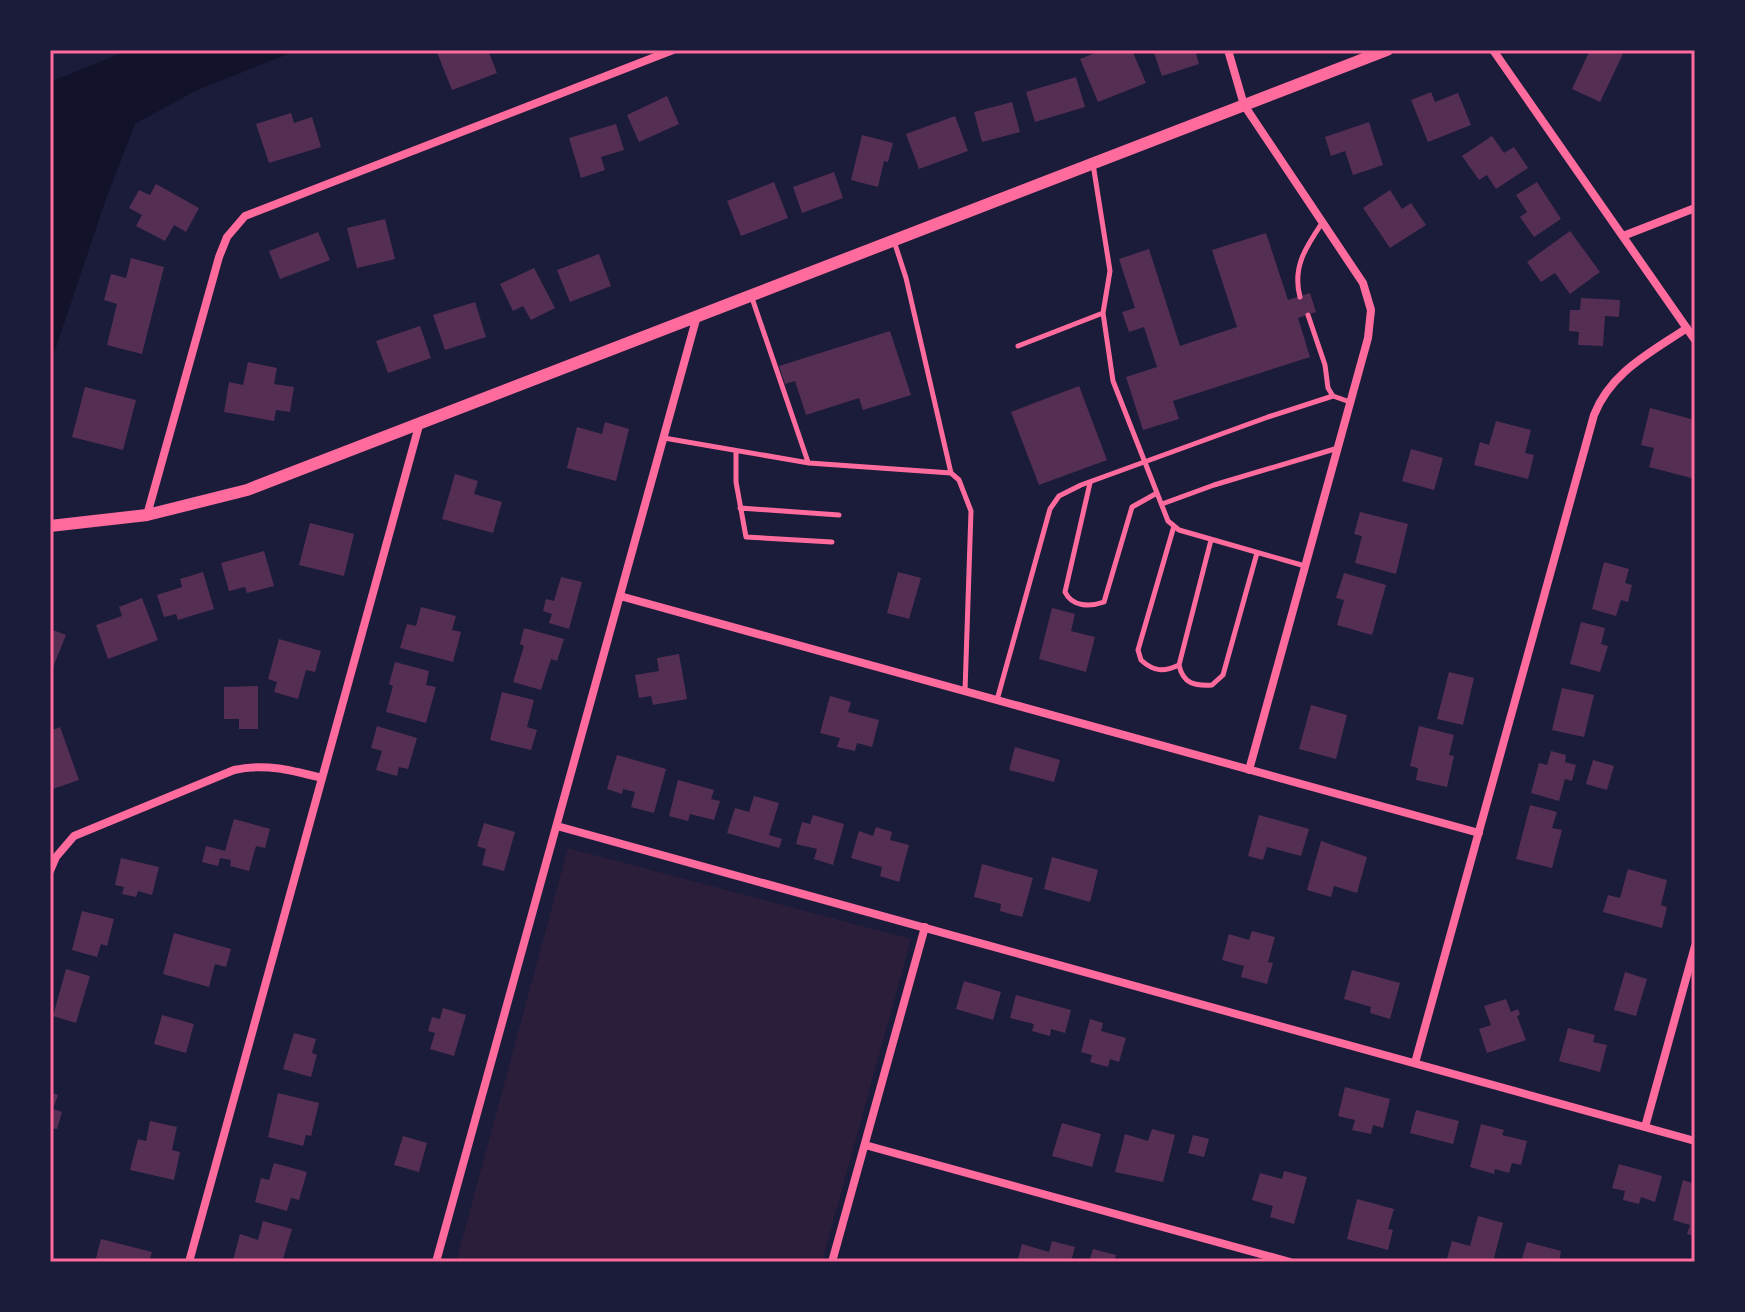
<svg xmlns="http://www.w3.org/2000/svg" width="1745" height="1312" font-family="'Playfair Display',serif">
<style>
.green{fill:#2a1e3b}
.water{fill:#12122b}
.building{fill:#542f53}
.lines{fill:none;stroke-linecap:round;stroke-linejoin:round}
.service{stroke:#ff6b9d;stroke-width:5}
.minor{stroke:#ff6b9d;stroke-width:8}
.tertiary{stroke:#ff6b9d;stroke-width:12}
.neatline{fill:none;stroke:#ff6b9d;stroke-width:3}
</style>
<rect width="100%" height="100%" fill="#1b1b3a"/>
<path class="green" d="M568,848L911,939L822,1262H456Z"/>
<path class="water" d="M129,50H298L195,91L135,124L106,199L50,365V82Z"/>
<path class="building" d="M436,50H488L497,73L452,90Z
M1103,50H1132L1146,83L1098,102L1080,59Z
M1153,50H1195L1199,64L1162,76Z
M1590,50H1615L1623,54L1600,102L1572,89Z
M1076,77L1085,107L1035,122L1026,92Z
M1431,92L1435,102L1458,93L1471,125L1428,142L1411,100Z
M667,96L679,124L639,142L627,115Z
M1012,102L1020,132L982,142L974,112Z
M291,113L294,123L312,117L321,147L269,163L256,124Z
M955,116L968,151L919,169L906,134Z
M1369,122L1383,165L1353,175L1345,151L1331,156L1325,137Z
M616,124L624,150L601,157L605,170L581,178L569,138Z
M862,135L893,143L888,162L884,161L878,187L851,180Z
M1492,136L1504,153L1514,147L1528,168L1496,189L1487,175L1479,180L1462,156Z
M834,172L843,198L802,213L793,187Z
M774,182L788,218L741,236L727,201Z
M1537,182L1561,219L1534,237L1520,217L1527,212L1516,195Z
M156,184L199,208L186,232L174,225L165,241L136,226L142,215L129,208L139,190L150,195Z
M1390,190L1402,209L1411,203L1426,225L1390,248L1363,208Z
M385,219L395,259L357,268L347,228Z
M1570,231L1600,272L1570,294L1555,273L1541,282L1527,262Z
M318,232L330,260L280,279L269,251Z
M1266,233L1288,300L1310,293L1316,312L1298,318L1310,357L1173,401L1179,419L1143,430L1126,377L1157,367L1144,327L1129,332L1122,312L1135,308L1119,259L1149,249L1180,346L1237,327L1212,250Z
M599,254L611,286L570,302L557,270Z
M131,258L164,267L142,354L107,345L117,304L104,300L111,274L126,278Z
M534,268L555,308L531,320L523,306L513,311L500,284Z
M1581,298L1620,300L1619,317L1605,316L1603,346L1578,345L1579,332L1569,331L1570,310H1580Z
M475,302L486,337L445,350L433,315Z
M420,326L431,358L388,373L376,341Z
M890,331L911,395L863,410L859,398L806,415L795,381L785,384L779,366Z
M248,362L277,368L274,384L294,387L290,412L276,410L274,421L224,412L229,382L243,385Z
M1079,386L1107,460L1039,485L1011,412Z
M85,387L136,400L123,450L72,437Z
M1650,408L1695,420V479L1649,467L1654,448L1641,445Z
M1496,421L1531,430L1525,453L1534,455L1528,479L1474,465L1480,442L1489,445Z
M605,422L629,429L616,481L567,468L577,427L602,434Z
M1411,449L1443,458L1434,490L1402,481Z
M455,474L478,481L474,494L502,502L493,533L442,519Z
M1360,512L1408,524L1396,574L1355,563L1362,536L1354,534Z
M310,523L354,534L344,576L299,565Z
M264,551L274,586L247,593L245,587L229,591L221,563Z
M1604,562L1629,569L1625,583L1632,585L1628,602L1621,600L1616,616L1592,609Z
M203,572L214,609L178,620L176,614L164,617L157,595L182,587L180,579Z
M898,572L921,578L909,619L887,613Z
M1344,573L1386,585L1372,635L1337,625L1344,600L1336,598Z
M561,577L582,582L569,629L549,623L552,614L543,611L546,599L554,601Z
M142,598L158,640L108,659L96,625L122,616L119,607Z
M421,607L456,616L452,630L461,632L453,662L400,648L407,624L416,626Z
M1052,608L1075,614L1071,631L1095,637L1086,672L1039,659Z
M1581,622L1605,628L1601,644L1608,646L1600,672L1570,664Z
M524,628L564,639L557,661L551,659L541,690L513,682L524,646L520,644Z
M50,629L66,635L52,670L50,669Z
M279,639L321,651L315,672L306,670L298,699L274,692L277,682L268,679Z
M679,654L687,699L653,705L651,696L639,698L635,675L659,671L657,658Z
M395,662L429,671L426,685L436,687L426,723L386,712L393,686L389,684Z
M1449,672L1474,678L1463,725L1437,719Z
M258,686V729H239V719H224V687Z
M1562,688L1594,695L1584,737L1552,730Z
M502,692L534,700L527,727L537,730L531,750L490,740Z
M830,696L851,702L848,712L879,720L872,747L857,743L855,751L837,747L840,738L820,733Z
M1311,705L1347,715L1336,759L1299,749Z
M377,726L417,738L408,769L399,767L397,776L376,770L382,751L371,748Z
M1419,726L1454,735L1449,755L1454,756L1447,787L1416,780L1418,768L1410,766Z
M60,727L79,780L50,790V731Z
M1015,747L1060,760L1054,782L1009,770Z
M1551,751L1566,755L1565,762L1576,765L1572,781L1565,779L1559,801L1531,793L1539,763L1547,765Z
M617,755L666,769L654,813L631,807L635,792L623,789L622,794L607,789Z
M1593,760L1614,766L1607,790L1586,784Z
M678,780L714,790L711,799L720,801L714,820L690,814L688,821L669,816Z
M754,796L779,803L769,835L782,839L779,848L727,833L735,808L749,812Z
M1530,805L1557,812L1552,828L1562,830L1552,868L1516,859Z
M813,815L844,824L833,865L814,859L817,849L796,844L802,822L810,824Z
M1259,815L1309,829L1301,856L1267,847L1263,860L1248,856Z
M234,819L270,829L265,848L256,846L249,871L230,866L231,860L220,858L218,866L202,862L206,846L225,851Z
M484,823L515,832L504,871L482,865L486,849L477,846Z
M876,827L892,832L890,840L909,845L899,882L880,876L882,867L851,858L859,831L873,836Z
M1321,841L1367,857L1357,893L1334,886L1331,897L1307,890Z
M1052,857L1098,870L1090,902L1044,889Z
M121,858L159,867L152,895L138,891L136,897L122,894L124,887L115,885Z
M982,864L1033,878L1022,917L1000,911L1001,904L974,897Z
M1628,869L1667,880L1661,905L1667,907L1662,928L1603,912L1608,895L1620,898Z
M82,911L114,919L107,946L101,944L97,957L72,950Z
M1252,931L1275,937L1268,962L1273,963L1267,984L1241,977L1244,966L1222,960L1229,934L1249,940Z
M174,933L231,949L226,967L215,964L209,987L163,974Z
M66,969L90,976L76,1023L53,1016Z
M1352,970L1400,983L1390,1019L1370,1013L1371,1007L1344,999Z
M1625,972L1647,979L1636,1016L1614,1010Z
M964,981L1001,992L993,1020L956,1009Z
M1016,995L1071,1010L1065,1033L1051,1029L1050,1036L1032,1031L1034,1024L1010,1018Z
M1506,999L1511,1012L1518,1009L1520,1015L1517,1016L1526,1040L1487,1053L1479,1029L1491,1025L1484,1006Z
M443,1008L466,1015L454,1056L430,1049L435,1033L428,1031L432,1017L440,1019Z
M162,1015L194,1024L186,1053L154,1044Z
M1090,1019L1103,1023L1101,1031L1126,1038L1119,1062L1110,1059L1108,1067L1090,1062L1092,1055L1081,1052Z
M1568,1028L1595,1035L1593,1042L1607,1045L1600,1072L1559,1061Z
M294,1033L316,1039L312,1053L317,1055L311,1077L283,1069Z
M1345,1087L1390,1099L1383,1128L1373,1125L1371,1134L1352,1130L1355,1120L1338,1116Z
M50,1092L58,1095L53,1109L62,1112L57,1129L50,1128Z
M278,1093L319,1103L311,1136L306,1135L303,1146L268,1137Z
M1416,1110L1459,1121L1453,1144L1410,1133Z
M150,1121L177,1127L172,1150L180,1152L174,1180L130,1170L138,1139L146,1141Z
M1062,1123L1101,1134L1092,1167L1052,1156Z
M1481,1124L1504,1130L1502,1135L1527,1141L1521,1165L1512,1163L1509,1173L1495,1169L1494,1174L1470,1167Z
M1152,1129L1175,1135L1163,1182L1115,1172L1125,1134L1148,1141Z
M1193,1135L1209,1139L1204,1157L1188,1153Z
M403,1136L427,1143L419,1172L394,1165Z
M274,1163L307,1172L299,1200L291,1198L287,1211L255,1202L261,1178L269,1180Z
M1619,1164L1662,1176L1655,1202L1641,1197L1639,1204L1623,1200L1625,1191L1612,1188Z
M1284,1171L1307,1177L1294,1224L1270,1217L1273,1206L1252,1200L1260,1173L1282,1179Z
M1683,1180L1695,1184V1236L1687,1234L1690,1225L1673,1220Z
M1357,1199L1394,1209L1388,1229L1393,1230L1388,1250L1347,1239Z
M1478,1216L1503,1223L1493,1262H1446L1452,1241L1470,1246Z
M263,1221L292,1229L282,1262L233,1260L240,1234L258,1240Z
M101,1239L152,1252L149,1262H95Z
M1052,1241L1075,1247L1071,1262H1017L1022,1244L1049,1252Z
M1527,1242L1561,1251L1559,1262H1521Z
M1093,1249L1116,1255L1114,1262H1089Z"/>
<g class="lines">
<path class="service" d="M1093,164L1110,271L1103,313L1113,381L1168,521L1179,530L1305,566
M894,241L906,278L951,473L959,480L971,511L965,691
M1300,297C1292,267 1306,247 1322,223
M752,298L808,462
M1308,315L1325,365L1328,388L1333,396
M1018,346L1103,313
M664,438L809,463L951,473
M736,451V482L746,537L832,542
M1090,483L1065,592C1072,607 1090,607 1104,602L1132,507L1157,493
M1162,504L1214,485L1338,448
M740,508L839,515
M1174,526L1138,650L1141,660C1154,672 1164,672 1179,665
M1211,540L1179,665C1183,684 1195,686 1212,685L1223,675L1257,553
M997,700L1050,509L1059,496L1081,485L1268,417L1333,396L1350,402"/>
<path class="minor" d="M1228,50L1244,105L1363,283L1371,310L1368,338L1249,770
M1493,50L1695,340
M1623,236L1695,208
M147,515L219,257L227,237L245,216L673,50
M620,596L1479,833
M557,826L1695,1141
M50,871L56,857L74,836L234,770C266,763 291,770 322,778
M1415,1063L1594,415C1611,372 1650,353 1687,328
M1645,1127L1695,946
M865,1145L1290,1262
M189,1262L420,422
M436,1262L697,316
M832,1262L925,927"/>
<path class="tertiary" d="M50,526L147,515L247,490L1387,50"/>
</g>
<rect width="1745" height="1312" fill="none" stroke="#1b1b3a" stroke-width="104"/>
<rect x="52" y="52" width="1641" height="1208" class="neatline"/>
</svg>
